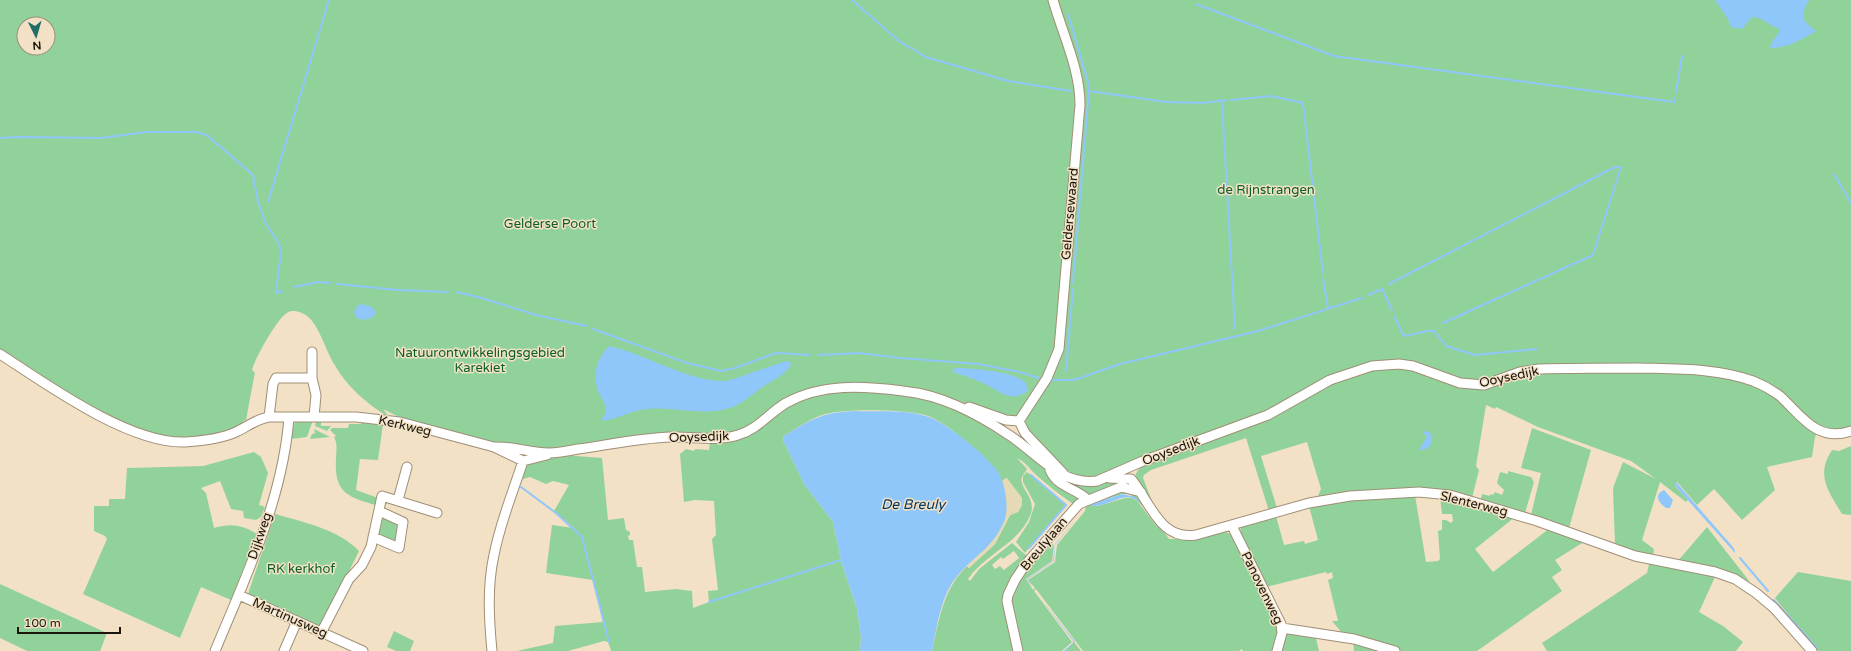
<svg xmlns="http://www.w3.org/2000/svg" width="1851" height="651" font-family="'Varela Round',sans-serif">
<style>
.green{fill:#91d29b;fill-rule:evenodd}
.sand{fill:#e4dab5}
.water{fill:#8fc7fa}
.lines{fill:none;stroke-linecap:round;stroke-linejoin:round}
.stream{stroke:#8fc7fa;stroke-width:2}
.minor-casing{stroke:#9f8e76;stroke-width:11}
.minor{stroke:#fff;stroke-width:9}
.labels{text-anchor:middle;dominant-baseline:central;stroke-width:3;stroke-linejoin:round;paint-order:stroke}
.park-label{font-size:13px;fill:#0b6028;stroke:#f3e1c6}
.street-label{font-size:13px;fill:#1b150c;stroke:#f3e1c6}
.water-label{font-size:14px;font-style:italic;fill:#00385f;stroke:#f3e1c6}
</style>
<rect width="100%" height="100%" fill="#f3e1c6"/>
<path class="green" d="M0,0H1851V428L1834,430L1815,423L1780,390L1754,377L1739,373L1538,366L1477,383L1440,373L1374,364L1265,414L1106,476L1089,479L1072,475L1031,435L1026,425L1025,415L1009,418L944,396L849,384L771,408L758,421L733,434L549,450L474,440L403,419L383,409L390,418C367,404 347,387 334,364C326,351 319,325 307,316C302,312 292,309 287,313C277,319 255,358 252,370L255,373L254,377L246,420L243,421L242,427L220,435L169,439L126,424L68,395L0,351ZM24,24H48V48H24Z
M1395,366C1424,367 1449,388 1480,387C1499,386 1516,374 1535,372C1556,369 1578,370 1599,370C1649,370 1718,365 1764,388C1779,396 1788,409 1800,420C1805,425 1812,428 1817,433L1815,437L1812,457L1767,467L1775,490L1742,520L1714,489L1697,505L1677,482L1675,483V486L1688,500L1686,502L1660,482L1642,540L1654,549L1653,557L1641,554L1615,545L1613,488L1623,462L1656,479L1631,461L1538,427L1496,407L1495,409L1486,405L1476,466L1479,470L1472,498C1445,488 1418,490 1390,492C1366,492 1342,494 1317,498L1321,489L1307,442L1261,456L1277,508L1269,511L1246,438L1151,470L1144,475L1143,478C1151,497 1160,532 1185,533C1192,534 1199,531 1206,529L1207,531C1199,532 1191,535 1182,534C1159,531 1148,497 1135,481C1134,471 1143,464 1151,460L1274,414L1324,385L1339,378L1366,370Z
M850,389L934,399L969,416L1006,439L1062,479L1075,484L1082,485L1124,480L1136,488L1084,498L1073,504C1060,495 1047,485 1035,474C1029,468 1025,462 1017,458L1027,469C1026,472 1023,474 1022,477C1018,488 1038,498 1030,516C1017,545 985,554 968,579L970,581L979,569L1012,543L1027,556L1004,603L1005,616L1015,651H932C939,620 943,589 967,566L969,568L995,544L1010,515L1018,512L1022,505V498L1006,478L1001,482C995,466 985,459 973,448C959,435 945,423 928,416C908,409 841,408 822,415C808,420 796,429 784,436L783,440L804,484L833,522L842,564L857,609L861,637L860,651H611L608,642L604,641L568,651H517L553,643L555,626L603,622L593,580L546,573L552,525L574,528L554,511L569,485L553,481L546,484L530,477L520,480L527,463L549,457L564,455L602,458L608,520L624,518L626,530L630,532V535L628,536L629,540H633L637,567H642L645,592L676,589L692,591L693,608L709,602L708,591L718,590L712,539L716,535L714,501L695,500L684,502L680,454L686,449L694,451L695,449L709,450L710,441L761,426L799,399ZM1014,551L1019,558L1004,570L1000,566L995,569L992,565L1001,557L1003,559Z
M313,420L307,437L291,439L295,421Z
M316,421H321V426H331L327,431L315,426Z
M361,422L383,424L378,460L360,459L356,490L378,498L376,505C347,497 334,492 336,459C336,451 338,444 334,437L336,436L330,430L332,428H348L349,424H361Z
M1532,428L1591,450L1569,528L1531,515L1541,473L1521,468Z
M314,429L330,437L310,439L312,434L315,433Z
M1851,446V515L1842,514C1829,492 1815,476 1832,450L1839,451Z
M254,452L261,457L268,473L259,505L265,507L261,517L256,520L244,518L243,511L231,509L220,481L201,488L206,493L214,528C230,523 243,525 257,534L231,600L201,587L180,638L83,594L107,539L105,536L94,531V506H109V499H125L127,468L203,466Z
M1508,471L1531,477L1534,482L1525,513L1482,500L1481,499L1482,494L1490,496V494L1493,495L1495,492L1502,495L1504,490L1497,483L1500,472L1508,474Z
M1027,472L1065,505L1025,553L1016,542L1029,522L1035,504L1023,482V476Z
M1116,491L1136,493L1169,539H1198L1226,532L1233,536L1279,630L1274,651H1243L1242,649L1239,651H1083L1036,589L1034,591L1072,642L1062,651H1022L1015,625L1011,601L1022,573H1026L1050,543L1054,545L1052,561L1026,579L1033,590L1035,588L1028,580L1055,562L1057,545L1085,511L1086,504ZM1122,494H1130L1149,512L1158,528L1138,502L1132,498H1125L1098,506L1089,505Z
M1415,495L1426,562L1438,561L1440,559L1438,531L1442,530V520H1446L1451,523L1453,521L1452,514H1442L1440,497L1515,517L1475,549L1493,572L1550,528L1587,540L1555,560L1562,570L1552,577L1562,591L1477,651H1401L1343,634L1332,621H1338L1328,580L1333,578L1332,572L1327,574L1326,572L1266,587L1240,534L1241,526L1276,516L1284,545L1304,541L1305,544L1318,540L1309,506L1334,501Z
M275,514C303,522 338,529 359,551L321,628L248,594Z
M383,517L399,523L397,540L395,542L379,535Z
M1707,527L1750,582L1732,572L1677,562Z
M1649,564L1715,577L1699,612L1723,626L1743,642L1736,651H1547L1542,643L1647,573Z
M1798,572L1851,581V651H1818L1775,598Z
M0,584L107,633L100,651H27L0,638Z
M394,631L414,641L410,651H396L387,647Z
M1287,632L1315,634L1319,651H1280Z
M1353,641L1391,651H1354Z
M1074,642L1081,651H1064Z"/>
<path class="sand" d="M1007,478L1022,498V505L1018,512L1010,515L995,544L969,568L967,566C994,541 1016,521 1001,482Z"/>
<path class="water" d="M1715,0H1809C1800,16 1801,20 1816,31C1801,40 1788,48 1770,48C1772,38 1778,37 1780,29C1769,26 1763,17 1752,17L1742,29L1731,27L1728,19Z
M361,304L372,307L376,313C372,320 365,320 358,319L354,313C355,308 357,306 361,304Z
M609,346C646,354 690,383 727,381L786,361L790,362L791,365C786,374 771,382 762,387C753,394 745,401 735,406C707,418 676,406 647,409C631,410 617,420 601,421C603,417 606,414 606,410C606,404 602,400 600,395C591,378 596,359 609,346Z
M955,368C971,368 1014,371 1026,383L1028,391C1008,404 1000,390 983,383C974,379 965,376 956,373L952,371Z
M854,411C877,412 904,409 926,416C946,422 983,453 996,469C1005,480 1009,506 1005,519C994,549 972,556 955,579C940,599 937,628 932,651H860L861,637L857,609L842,564L833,522L804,484L783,440L784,436C812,419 820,413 854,411Z
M1423,431L1430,432C1434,443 1431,450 1419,450L1427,436L1424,434Z
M1676,482L1733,547L1735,551V553L1677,488L1674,484Z
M1664,490L1673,500L1670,508H1666C1659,503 1653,495 1664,490Z
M1122,494L1135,497L1160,527L1158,528C1152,519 1144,504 1134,499C1122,492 1104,510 1089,505Z
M1077,518L1055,545L1054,561L1028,579L1033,589L1027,579L1053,561L1055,544Z
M1035,591L1075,642L1066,651H1064L1073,643V641Z"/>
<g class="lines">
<path class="stream" d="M852,0L899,41L926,57L1008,81L1071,91
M1196,4L1334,56L1674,102V98
M1068,14L1088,82L1089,91
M1676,92L1682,56
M1231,100L1271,96L1303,103L1323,274
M1222,102L1235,329
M0,138L19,137L101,138L146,132H197L208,136L253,175L258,202L266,224L279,244L281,251L276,293L282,291
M1834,174L1851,203
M268,202L329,0
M1323,279L1328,308
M1073,283L1089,91L1166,102L1203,103L1226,100
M337,284L398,290L448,292
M1389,284L1615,167H1621L1593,255L1443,323
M294,287L318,282L331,283
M457,292L478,297L540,316L587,326
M1368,295L1382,289L1392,310
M1394,316L1404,336C1412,335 1429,329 1434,331L1446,346L1475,355L1537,349
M593,329L687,363L721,371L735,368L776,353L810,355
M818,355L860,353L900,358L978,364L1015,371L1039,378
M1066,371L1073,289
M1053,380H1074L1120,364L1258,331L1362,298
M521,487L556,513L582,537L609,642
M1029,548L1066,505L1031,475
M1740,558L1768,591
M1774,600L1817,648
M709,602L841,560"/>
<g class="minor-casing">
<path id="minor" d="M312,352V378L316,395L314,417
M0,354C46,384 129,444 185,442C201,441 221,439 236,432C247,427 256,419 269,417H356L400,422L494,447L523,461
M969,407L1006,420L1019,421L1025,433L1063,473
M269,417L273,384L276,378H312
M1019,421L1047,378L1059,349L1080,105C1080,69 1063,35 1053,0
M494,447C513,446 530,453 549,453C558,453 568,451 578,449C608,445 639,438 671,437C692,436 717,442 738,435C757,430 769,413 786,403C822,383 863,386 903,391C942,395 976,413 1009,435C1037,453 1060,486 1097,481L1143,461L1268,415L1330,380L1372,366L1399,364L1413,366L1460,383L1484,385L1520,372L1539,369C1572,368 1605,368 1639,368C1676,369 1718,368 1753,381C1763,385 1772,390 1780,396C1801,415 1817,443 1851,431
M1050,470C1057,487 1075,488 1087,499
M1109,478L1131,479C1151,503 1160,541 1196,535L1309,503L1350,496L1419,492L1450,495L1537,521L1635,556L1715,572L1735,579L1756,593L1774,608L1812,651
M398,500L407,467
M1232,526L1281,624L1282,633L1277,651
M373,537L399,548L403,522L379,511
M239,595L363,651
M1282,628L1354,639L1395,651
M321,633L349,579L362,565L371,547L382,496L437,513
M215,651C246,576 283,499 289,417
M284,651L297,621
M492,651C489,620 487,586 494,555C500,523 513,492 523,461L547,455
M1018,651L1007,601L1008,595L1015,580L1025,565L1079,504L1121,487L1141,492"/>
</g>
<use href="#minor" class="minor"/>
</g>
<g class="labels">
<g class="park-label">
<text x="1266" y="190">de Rijnstrangen</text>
<text x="550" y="224">Gelderse Poort</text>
<text x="480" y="353">Natuurontwikkelingsgebied<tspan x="480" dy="15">Karekiet</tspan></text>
<text x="301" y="569">RK kerkhof</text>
</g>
<g class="street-label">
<text transform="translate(1070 214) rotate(-85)">Geldersewaard</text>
<text transform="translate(1509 377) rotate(-12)">Ooysedijk</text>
<text transform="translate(405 426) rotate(13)">Kerkweg</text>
<text transform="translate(699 437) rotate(-2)">Ooysedijk</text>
<text transform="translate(1171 451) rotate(-21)">Ooysedijk</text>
<text transform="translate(1474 504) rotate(14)">Slenterweg</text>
<text transform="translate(260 536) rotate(-71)">Dijkweg</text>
<text transform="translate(1044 544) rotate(-50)">Breulylaan</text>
<text transform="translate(1262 588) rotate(64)">Panovenweg</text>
<text transform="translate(290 618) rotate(24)">Martinusweg</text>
</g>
<g class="water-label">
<text x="913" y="504">De Breuly</text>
</g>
</g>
<g transform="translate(36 36) rotate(175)"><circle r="19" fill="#f3e1c6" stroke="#9d8f7c"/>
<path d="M0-3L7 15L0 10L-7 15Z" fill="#236d66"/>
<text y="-6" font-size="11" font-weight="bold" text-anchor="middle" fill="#1b150c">N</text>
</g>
<path d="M18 627v6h102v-6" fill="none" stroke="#1b150c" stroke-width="2"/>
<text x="24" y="627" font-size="12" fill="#1b150c" stroke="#f3e1c6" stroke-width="3" paint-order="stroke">100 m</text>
</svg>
